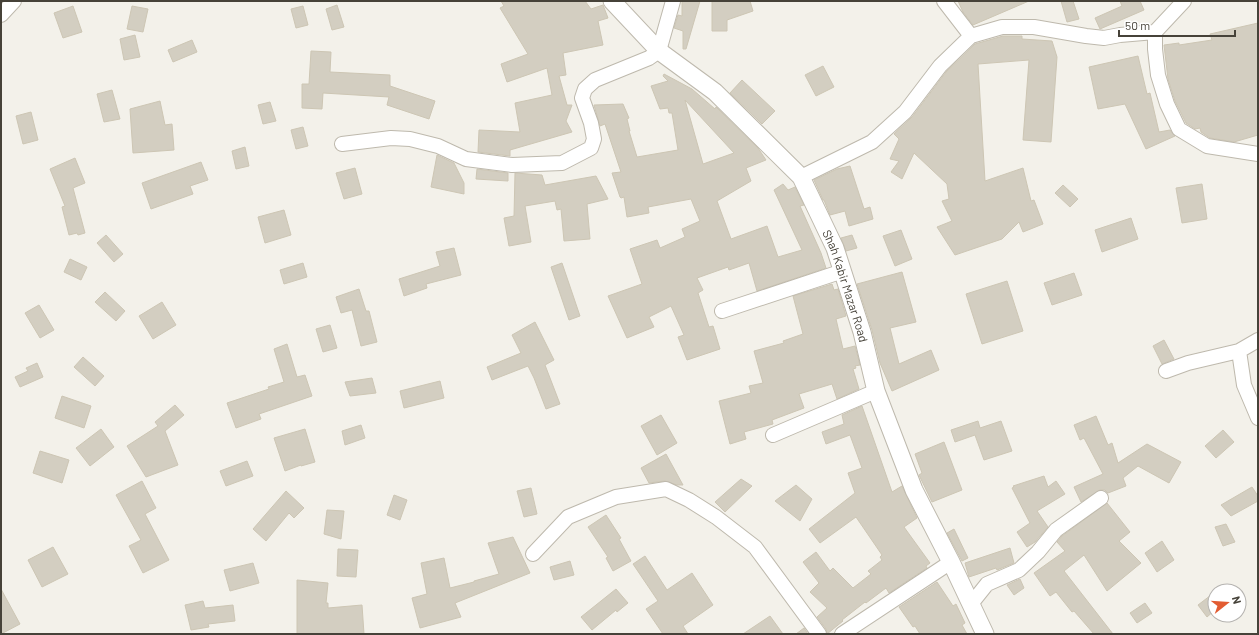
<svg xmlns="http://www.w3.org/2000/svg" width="1259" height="635" font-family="Barlow,sans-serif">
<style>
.building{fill:#d3cec1;stroke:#cdc6b4;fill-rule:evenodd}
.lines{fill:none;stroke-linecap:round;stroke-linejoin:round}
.minor-casing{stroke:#beb9ad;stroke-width:16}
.tertiary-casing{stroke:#beb9ad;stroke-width:19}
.minor{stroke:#fff;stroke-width:14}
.tertiary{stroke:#fff;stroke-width:17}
.labels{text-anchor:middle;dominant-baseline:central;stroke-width:3;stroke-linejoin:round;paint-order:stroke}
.street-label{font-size:12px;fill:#464239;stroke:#fff}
</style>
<rect width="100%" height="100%" fill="#f3f1ea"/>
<path class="building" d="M501,1H585L591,9L603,5L608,18L598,21L603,45L563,53L566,75L559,76L567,105H572L566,121L572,132L510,150V156L478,152L479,130L520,132L515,103L552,95L547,68L507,82L501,64L528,54L500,8L504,6Z
M682,1H700L686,49H683V31L674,28L678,15L682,16Z
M712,1H750L753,11L727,20V31H712Z
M958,1H1029L973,25L963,12Z
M1061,1H1073L1079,19L1067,22Z
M1120,1H1140L1144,10L1100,29L1095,18L1122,6Z
M337,5L344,27L332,30L326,9Z
M73,6L82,32L63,38L54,13Z
M132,6L148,9L143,32L127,29Z
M303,6L308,25L296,28L291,9Z
M1258,23V135L1234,142L1210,138L1201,132L1200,128L1195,129L1186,123L1175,101L1168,79L1164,45L1179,43V45L1212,40L1210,34Z
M135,35L140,57L124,60L120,39Z
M1003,36H1022V39L1052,41L1057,57L1051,142L1023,140L1029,60L978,64L985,181L1023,168L1031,201L1034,200L1043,224L1023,232L1019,222L1002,239L955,255L937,227L952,221L942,201L949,199L947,184L914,153L902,179L891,172L899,161L890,159L899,139L894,134L912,117L946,72L975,44Z
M192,40L197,52L173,62L168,50Z
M311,51L331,52L330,72L390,75V86L435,101L429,119L387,105L389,97L323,93L322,109L302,108V84H309Z
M1138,56L1147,94L1150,93L1159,132L1170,130L1175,136L1146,149L1125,104L1098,109L1089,67Z
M823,66L834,87L816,96L805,75Z
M664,74L692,89L715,109L716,107L758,148L766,160L746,168L751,181L717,201L731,239L767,226L778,257L802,250L774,190L783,184L788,190L795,187L804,205L800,206L821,253L826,268L757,291L749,263L729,270L728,267L697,278L703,290L698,293L709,327L713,326L720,349L687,360L678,337L684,335L671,306L649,317L654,327L627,338L608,296L642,284L630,249L657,240L660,248L685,237L682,229L700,221L691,199L648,207L649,213L627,217L624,197L621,198L620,197L612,173L621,172L605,124L600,126L594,105L623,104L629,118L627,119L630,131H629L637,157L678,150L672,113H669L668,108L660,109L651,86L668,81L663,76ZM685,100L734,153L703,164Z
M742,80L775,111L762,124L730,93Z
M112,90L120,119L104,122L97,94Z
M160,101L165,125L172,124L174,150L133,153L130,109Z
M270,102L276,121L263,124L258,105Z
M31,112L38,140L23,144L16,116Z
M303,127L308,146L296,149L291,130Z
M245,147L249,166L236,169L232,151Z
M437,155L454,163L464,183V194L431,187Z
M75,158L85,183L73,188L85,233L78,235L77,233L69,235L62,207L65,206L50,169Z
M201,162L208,180L190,186L193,194L151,209L142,183Z
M850,166L864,209L870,207L873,219L849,226L845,211L830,215L824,200H823L814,180L837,169Z
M355,168L362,194L344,199L336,173Z
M477,169L508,173V181L476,179Z
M515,173L542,175L545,185L596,176L608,199L587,204L590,239L564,241L561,209L557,210L555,201L525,206L531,242L509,246L504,218L514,216Z
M1202,184L1207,219L1182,223L1176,188Z
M1063,185L1078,199L1070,207L1055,193Z
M284,210L291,235L265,243L258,217Z
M1131,218L1138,239L1102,252L1095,230Z
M901,230L912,259L895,266L883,236Z
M106,235L123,254L114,262L97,243Z
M852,235L857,248L846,251L841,238Z
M454,248L461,275L426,284L427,288L404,296L399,279L440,266L436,252Z
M70,259L87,267L81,280L64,272Z
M303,263L307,277L284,284L280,270Z
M562,263L580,316L569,320L551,267Z
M902,272L916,322L890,328L899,364L931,350L939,370L892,391L880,363L872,330L857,284Z
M1074,273L1082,295L1052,305L1044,283Z
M1007,281L1023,331L982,344L966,294Z
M832,284L834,290L838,289L846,316L836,319L843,349L855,346L860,365L855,366L856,368L853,369L859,389L837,399L832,384L799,394L804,408L772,420L773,424L744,432L746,439L730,444L719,401L751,393L749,386L763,383L754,351L784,343L783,341L803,334L793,296Z
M359,289L366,311H369L377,342L361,346L352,310L341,313L336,297Z
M105,292L125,311L116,321L95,302Z
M162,302L176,325L153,339L139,316Z
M39,305L54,330L40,338L25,313Z
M535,322L554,360L545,365L560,404L546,409L534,378L528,366L492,380L487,367L521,353L512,335Z
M330,325L337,348L323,352L316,329Z
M1164,340L1174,359L1162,364L1153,346Z
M287,344L297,377L305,375L312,396L259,414L261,419L236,428L227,403L269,389L268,387L284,382L274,349Z
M83,357L104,376L95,386L74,367Z
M37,363L43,377L20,387L15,377L28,371L26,368Z
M372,378L376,393L350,396L345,382Z
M440,381L444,398L404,408L400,391Z
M62,396L91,406L84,428L55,418Z
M175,405L184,415L165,431L178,465L146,477L127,446L158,426L155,422Z
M862,406L892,492L902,486L917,518L904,527L930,563L926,566L927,568L889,593L886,588L866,603L865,602L842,620L843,621L827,634L826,629L817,617L827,608L810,592L819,583L803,562L816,552L830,571L833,568L853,588L871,574L868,571L882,560L880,557L882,555L856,517L820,543L809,529L855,493L848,473L862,468L850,435L826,444L822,432L844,424L842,415Z
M661,415L677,443L657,455L641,426Z
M1096,416L1108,445L1112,443L1118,463L1147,444L1181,462L1169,483L1138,466L1123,478L1126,486L1108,493L1105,490H1100L1081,502L1074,487L1103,474L1084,438L1080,440L1074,425Z
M978,421L980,428L1001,421L1012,451L984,460L975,435L955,442L951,430Z
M361,425L365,438L345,445L342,431Z
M101,429L114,447L90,466L76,448Z
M305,429L315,462L301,466V465L285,471L274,438Z
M1223,430L1234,442L1216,458L1205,446Z
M944,442L962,490L932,502L919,475L922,473L915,454Z
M40,451L69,460L62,483L33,473Z
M666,454L683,485H677L665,481L649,483L641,468Z
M247,461L253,476L226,486L220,471Z
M1044,476L1048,487L1056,481L1065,494L1037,511L1048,527L1035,542L1027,547L1017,532L1030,523L1012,488L1014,487L1013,486Z
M741,479L752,486L725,512L715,502Z
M142,481L156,508L145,514L169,560L143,573L129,546L141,540L116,495Z
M796,485L812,499L800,521L775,501Z
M1252,487L1258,496V501L1231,516L1221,505Z
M531,488L537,514L524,517L517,491Z
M286,491L304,508L294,518L289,513L266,541L253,529Z
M394,495L407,500L400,520L387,515Z
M1107,503L1130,532L1119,541L1141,563L1107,591L1084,555L1064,571L1113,634H1094L1074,611L1072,612L1056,592L1050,596L1034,573L1065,551L1057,542L1062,536Z
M327,510L344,511L341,539L324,534Z
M606,515L621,538L619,539L631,561L613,571L606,558L608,557L588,527Z
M1226,524L1235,542L1223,546L1215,527Z
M954,529L968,558L962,561L947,533Z
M513,537L530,573L455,603L461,617L420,628L412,598L427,594L421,563L444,558L450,588L474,582V581L499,574L488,543Z
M1162,541L1174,560L1157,572L1145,553Z
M53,547L68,574L42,587L28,560Z
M1010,548L1014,563L997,570L996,568L969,577L965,563Z
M338,549L358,550L356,577L337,576Z
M645,556L667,590L692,573L713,605L683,626L688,634H663L646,609L658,601L633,564Z
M570,561L574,575L554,580L550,567Z
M253,563L259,583L230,591L224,570Z
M1020,579L1024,588L1014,595L1007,585Z
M297,580L328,583L326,603H328V608L362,605L364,634H297Z
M937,582L953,606L956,604L965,623L962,625L967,634H920L915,626L913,627L899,607Z
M1,589L20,624L1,634Z
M616,589L628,603L617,612L616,610L592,630L581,617Z
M1215,592V610L1207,617L1198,605Z
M203,601L205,608L233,605L235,621L208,624L209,627L191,630L185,605Z
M1145,603L1152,613L1137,623L1130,613Z
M770,616L783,634H743Z
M804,628L808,634H796Z"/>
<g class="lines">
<g class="minor-casing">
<path id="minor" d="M944,1L971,36
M1,15L14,1
M1155,32L1184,1
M342,144L391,138L410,139L438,146L466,159L512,165L562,163L591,148L594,139L591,123L582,98L585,89L595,80L649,58L659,51L673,1
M801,177L872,142L905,112L940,66L971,36L1002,27H1034L1086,36L1104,38L1120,35L1155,32V49L1158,75L1167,104L1179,129L1207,146L1258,154
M722,311L843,271
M1239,351L1244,385L1258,418
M1166,371L1188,363L1239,351L1258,340
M773,435L876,391
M533,554L568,517L616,497L666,489L689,500L716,517L755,547L819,634
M971,604L987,584L1019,570L1038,552L1056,530L1101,498
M842,634L951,562"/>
</g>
<g class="tertiary-casing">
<g id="tertiary">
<path id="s1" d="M612,1L659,51L715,92L801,177L835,248L862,332L876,391L914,490L951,562L985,634"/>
</g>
</g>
<use href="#minor" class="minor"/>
<use href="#tertiary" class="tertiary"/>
</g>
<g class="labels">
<g class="street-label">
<text stroke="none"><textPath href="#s1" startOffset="377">Shah Kabir Mazar Road</textPath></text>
</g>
</g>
<rect width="1259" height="635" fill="none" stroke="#464239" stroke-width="4"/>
<g transform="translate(1227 603) rotate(73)"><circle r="19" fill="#ffffff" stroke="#b5b3b0"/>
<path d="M0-3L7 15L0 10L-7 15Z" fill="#e25c32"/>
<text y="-6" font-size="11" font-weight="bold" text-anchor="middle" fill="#464239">N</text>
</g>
<path d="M1119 30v6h116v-6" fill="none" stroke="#464239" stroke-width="2"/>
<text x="1125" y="30" font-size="12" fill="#464239" stroke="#ffffff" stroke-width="3" paint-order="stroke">50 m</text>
</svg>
